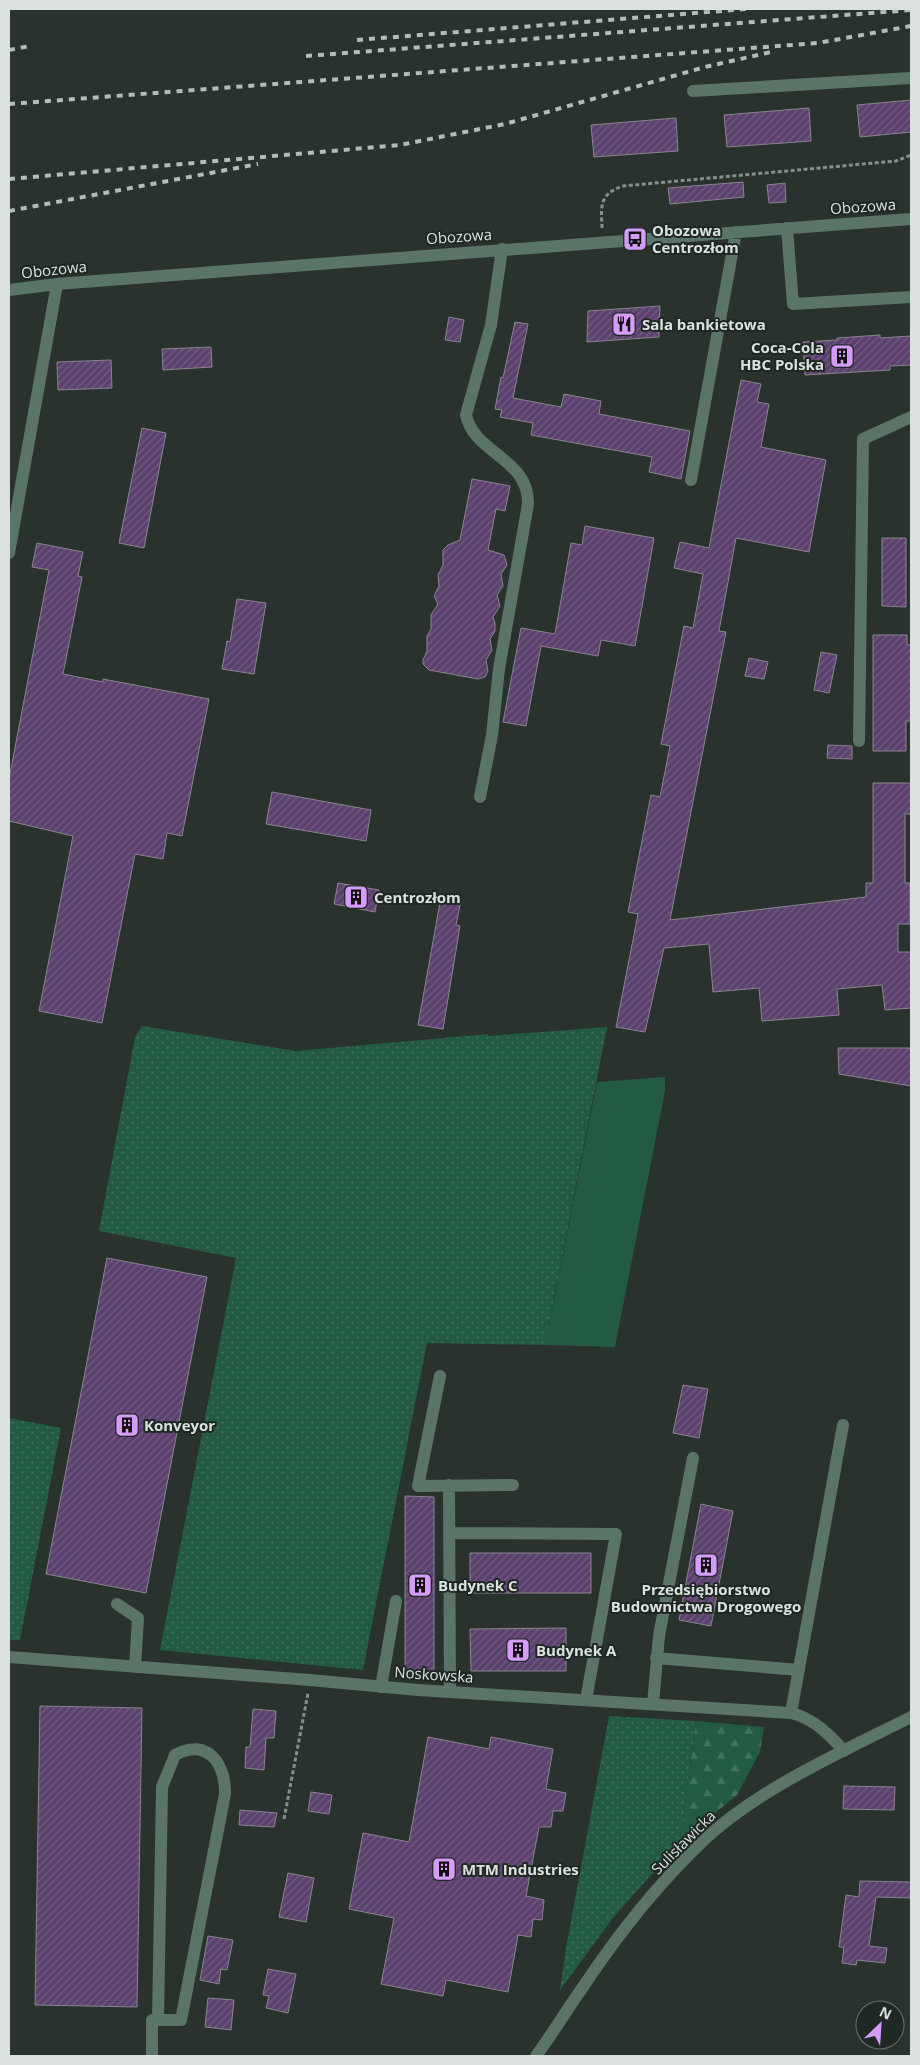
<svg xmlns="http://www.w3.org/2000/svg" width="920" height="2065" font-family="'Open Sans',sans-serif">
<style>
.grass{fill:url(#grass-dots)}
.forest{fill:url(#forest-firs)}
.green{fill:#225a43}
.building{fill:url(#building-hatch);stroke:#8a858e}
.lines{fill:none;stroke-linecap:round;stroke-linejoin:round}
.path{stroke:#888f8b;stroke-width:3;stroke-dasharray:4 2.5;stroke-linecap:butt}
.minor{stroke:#5b7468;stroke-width:12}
.rail{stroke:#b5bcb8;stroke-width:4;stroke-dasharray:6 6;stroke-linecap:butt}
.labels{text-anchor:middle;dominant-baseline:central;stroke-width:4;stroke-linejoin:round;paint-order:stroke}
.street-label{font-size:15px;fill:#dbe1de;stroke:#1f2824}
.poi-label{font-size:15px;font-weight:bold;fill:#dbe1de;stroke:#1f2824;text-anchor:start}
</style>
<defs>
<pattern id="grass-dots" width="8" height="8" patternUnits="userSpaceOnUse" patternTransform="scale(1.25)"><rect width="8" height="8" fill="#225a43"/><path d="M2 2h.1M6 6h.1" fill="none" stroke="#42715e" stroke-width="1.8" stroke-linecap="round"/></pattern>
<pattern id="forest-firs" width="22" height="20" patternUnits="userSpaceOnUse" patternTransform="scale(1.25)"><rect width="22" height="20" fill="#225a43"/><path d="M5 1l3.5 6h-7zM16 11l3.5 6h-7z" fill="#42715e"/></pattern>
<pattern id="building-hatch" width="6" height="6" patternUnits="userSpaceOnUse" patternTransform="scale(1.25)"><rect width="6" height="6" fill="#5c416e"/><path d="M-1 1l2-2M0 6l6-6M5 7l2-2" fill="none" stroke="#735c82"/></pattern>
</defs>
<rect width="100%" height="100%" fill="#29322d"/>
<path class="grass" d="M142,1026L296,1051L488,1034V1036L607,1027L545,1345L427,1343L363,1670L160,1650L236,1258L99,1231L135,1037Z
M9,1418L61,1428L20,1640H9Z
M609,1716L696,1721L680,1842L613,1918L560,1990L566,1948Z"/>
<path class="forest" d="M696,1721L764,1727L760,1752L737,1795L680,1842Z"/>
<path class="green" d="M665,1077V1091L615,1347L545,1345L597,1082Z"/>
<path class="building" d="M911,100V132L860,137L857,105Z
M809,108L811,141L727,147L724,115Z
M676,118L678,151L594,157L591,125Z
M743,182L744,197L670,204L668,188Z
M785,183L786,202L769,203L767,185Z
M660,306L659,337L587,342L588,311Z
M449,317L464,320L460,342L445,340Z
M515,322L528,324L513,398L561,407L564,394L601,401L599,414L690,431L681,479L649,472L652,457L531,435L533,423L500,417L502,410L495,409L501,377L503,378Z
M880,335V338L911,336V365L890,366V370L805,375L803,342L837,340V338Z
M211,347L212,367L163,370L162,349Z
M111,360L112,388L58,390L57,362Z
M741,380L761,384L757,402L769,404L761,447L826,460L809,552L736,538L719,631L726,632L670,920L866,897V883H873V783H911V814H905V883H910V924H898V952H911V1008L885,1010L882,985L837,989L839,1015L762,1021L759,988L713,992L709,944L664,948L645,1032L616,1027L638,914L628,912L651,795L660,797L670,746L661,744L684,626L693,628L703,574L674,568L680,542L709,548Z
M142,428L166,433L144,548L119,543Z
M472,479L510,486L505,511L496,509L488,550L504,555L507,565L501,574L503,586L497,595L500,606L493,617L495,623V631L490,639L492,650L486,660L488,671L485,677L478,679L429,670L423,664V660L427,651V636L431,629V615L438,604L434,596L439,586L438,575L443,565V550L448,545L460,540Z
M585,526L654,538L635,646L601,640L598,656L541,646L526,726L503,722L521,628L555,634L571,543L582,545Z
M882,538H906V607L882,606Z
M37,543L83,552L78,576L82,577L63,674L103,682V679L209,699L182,836L167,833L163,859L135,854L102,1023L39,1011L73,836L9,821V779L49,570L32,567Z
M237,599L266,603L254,674L222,669L227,641L230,642Z
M873,635H907V645H911V721H906V751H873Z
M821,652L837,655L829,693L814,690Z
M749,658L768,662L764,679L745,676Z
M828,745L852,746V759L827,758Z
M272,792L371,810L366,841L266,824Z
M338,883L379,890L375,912L334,904Z
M441,897L461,900L456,925L460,926L443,1029L418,1025Z
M838,1048H911V1086L839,1074Z
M107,1258L207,1277L146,1593L46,1574Z
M683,1385L708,1389L699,1438L673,1433Z
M405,1496L434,1497V1674H405Z
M701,1504L733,1511L711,1626L679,1620Z
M470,1553H591V1593H470Z
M566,1628V1671H471L470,1629Z
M40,1706L142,1708L137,2007L35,2005Z
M253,1709L276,1711L274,1738H266L264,1770L245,1768L246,1747H250Z
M428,1737L489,1749L491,1737L553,1749L546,1789L566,1793L563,1811H553L551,1827H539L526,1896L544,1900L542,1920L533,1919L531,1937L518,1935L508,1992L446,1980L443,1996L381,1984L394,1918L349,1909L363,1833L409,1842Z
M844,1786L895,1787L894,1810L843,1809Z
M311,1792L332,1795L329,1814L308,1811Z
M240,1810L277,1813L274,1827L239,1825Z
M288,1873L314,1878L306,1922L279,1917Z
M860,1881L911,1882V1898L876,1897L869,1946L887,1948L885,1963L857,1960L856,1965L842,1963L844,1947H839L846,1895L859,1897Z
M208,1936L233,1940L227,1970L221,1969L219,1984L200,1980Z
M268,1969L296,1974L288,2013L266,2008L269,1996L263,1995Z
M208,1998L234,2000L231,2030L205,2027Z"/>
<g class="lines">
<path class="path" d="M602,228C601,206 599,194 623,186L896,161L911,155
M284,1819L308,1693"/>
<path class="minor" d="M693,91L911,78
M787,228L793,304L911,297
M9,290L57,284L911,219
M691,480L736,232
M9,553L57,284
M859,741L863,439L911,417
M480,797L492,735L499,669L528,504C529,458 474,454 466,415L491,325L502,249
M440,1376L418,1486L513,1485
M449,1485L450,1692
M450,1533L616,1534L586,1700
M117,1604L138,1618L135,1667
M9,1657L310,1680L418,1690L791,1713C813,1718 830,1735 844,1751
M656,1658L799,1670
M381,1687L396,1601
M653,1704L659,1636L693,1458
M791,1713L843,1425
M152,2056V2020H181L225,1794C226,1764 207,1737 175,1755L162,1787L158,2020
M536,2056C553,2033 568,2008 585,1984C619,1933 659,1883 703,1841C757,1789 844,1751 911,1717"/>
<path class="rail" d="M357,40L746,9
M9,50L30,46
M306,56L911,10
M9,104L818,43L911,26
M9,179L400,145L505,124L705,67L771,52
M9,211L258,164"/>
</g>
<defs>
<g id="bus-square" transform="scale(1.25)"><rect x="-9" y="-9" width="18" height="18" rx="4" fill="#d59cfb" stroke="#1f2824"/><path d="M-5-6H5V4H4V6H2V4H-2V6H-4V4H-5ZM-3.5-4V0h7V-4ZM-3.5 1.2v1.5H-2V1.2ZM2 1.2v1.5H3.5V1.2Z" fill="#111"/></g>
<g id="restaurant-square" transform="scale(1.25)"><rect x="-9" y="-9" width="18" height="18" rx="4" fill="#d59cfb" stroke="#1f2824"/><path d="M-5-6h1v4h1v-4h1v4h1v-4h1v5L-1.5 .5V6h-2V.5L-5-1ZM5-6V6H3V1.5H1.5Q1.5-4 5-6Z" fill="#111"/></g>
<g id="building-square" transform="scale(1.25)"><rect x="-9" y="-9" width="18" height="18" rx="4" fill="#d59cfb" stroke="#1f2824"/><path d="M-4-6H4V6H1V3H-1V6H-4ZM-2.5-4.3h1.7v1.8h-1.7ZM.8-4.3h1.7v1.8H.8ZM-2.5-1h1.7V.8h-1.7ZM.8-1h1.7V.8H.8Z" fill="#111"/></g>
</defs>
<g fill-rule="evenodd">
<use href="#bus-square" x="635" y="239"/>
<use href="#restaurant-square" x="624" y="324"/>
<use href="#building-square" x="842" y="356"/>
<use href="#building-square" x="356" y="897"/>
<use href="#building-square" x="127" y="1425"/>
<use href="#building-square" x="706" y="1565"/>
<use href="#building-square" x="420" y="1585"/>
<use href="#building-square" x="518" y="1650"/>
<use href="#building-square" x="444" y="1869"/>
</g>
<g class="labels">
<g class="street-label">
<text transform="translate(863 206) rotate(-4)">Obozowa</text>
<text transform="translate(459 236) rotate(-4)">Obozowa</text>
<text transform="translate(54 269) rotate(-6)">Obozowa</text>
<text transform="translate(434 1674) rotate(4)">Noskowska</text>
<text transform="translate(683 1842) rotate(-45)">Sulisławicka</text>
</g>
<g class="poi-label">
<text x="652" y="230">Obozowa<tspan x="652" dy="17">Centrozłom</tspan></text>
<text x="642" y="324">Sala bankietowa</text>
<text x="824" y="347" text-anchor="end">Coca-Cola<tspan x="824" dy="17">HBC Polska</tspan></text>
<text x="374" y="897">Centrozłom</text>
<text x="144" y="1425">Konveyor</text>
<text x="438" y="1585">Budynek C</text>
<text x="706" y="1589" text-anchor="middle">Przedsiębiorstwo<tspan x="706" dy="17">Budownictwa Drogowego</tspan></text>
<text x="536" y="1650">Budynek A</text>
<text x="462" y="1869">MTM Industries</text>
</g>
</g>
<rect width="920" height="2065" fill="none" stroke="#dbe1de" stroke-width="20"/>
<g transform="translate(880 2025) rotate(25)"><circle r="24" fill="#1f2824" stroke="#6a726e"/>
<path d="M0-4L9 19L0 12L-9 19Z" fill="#d59cfb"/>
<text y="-8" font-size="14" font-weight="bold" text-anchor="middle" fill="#dbe1de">N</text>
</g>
</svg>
